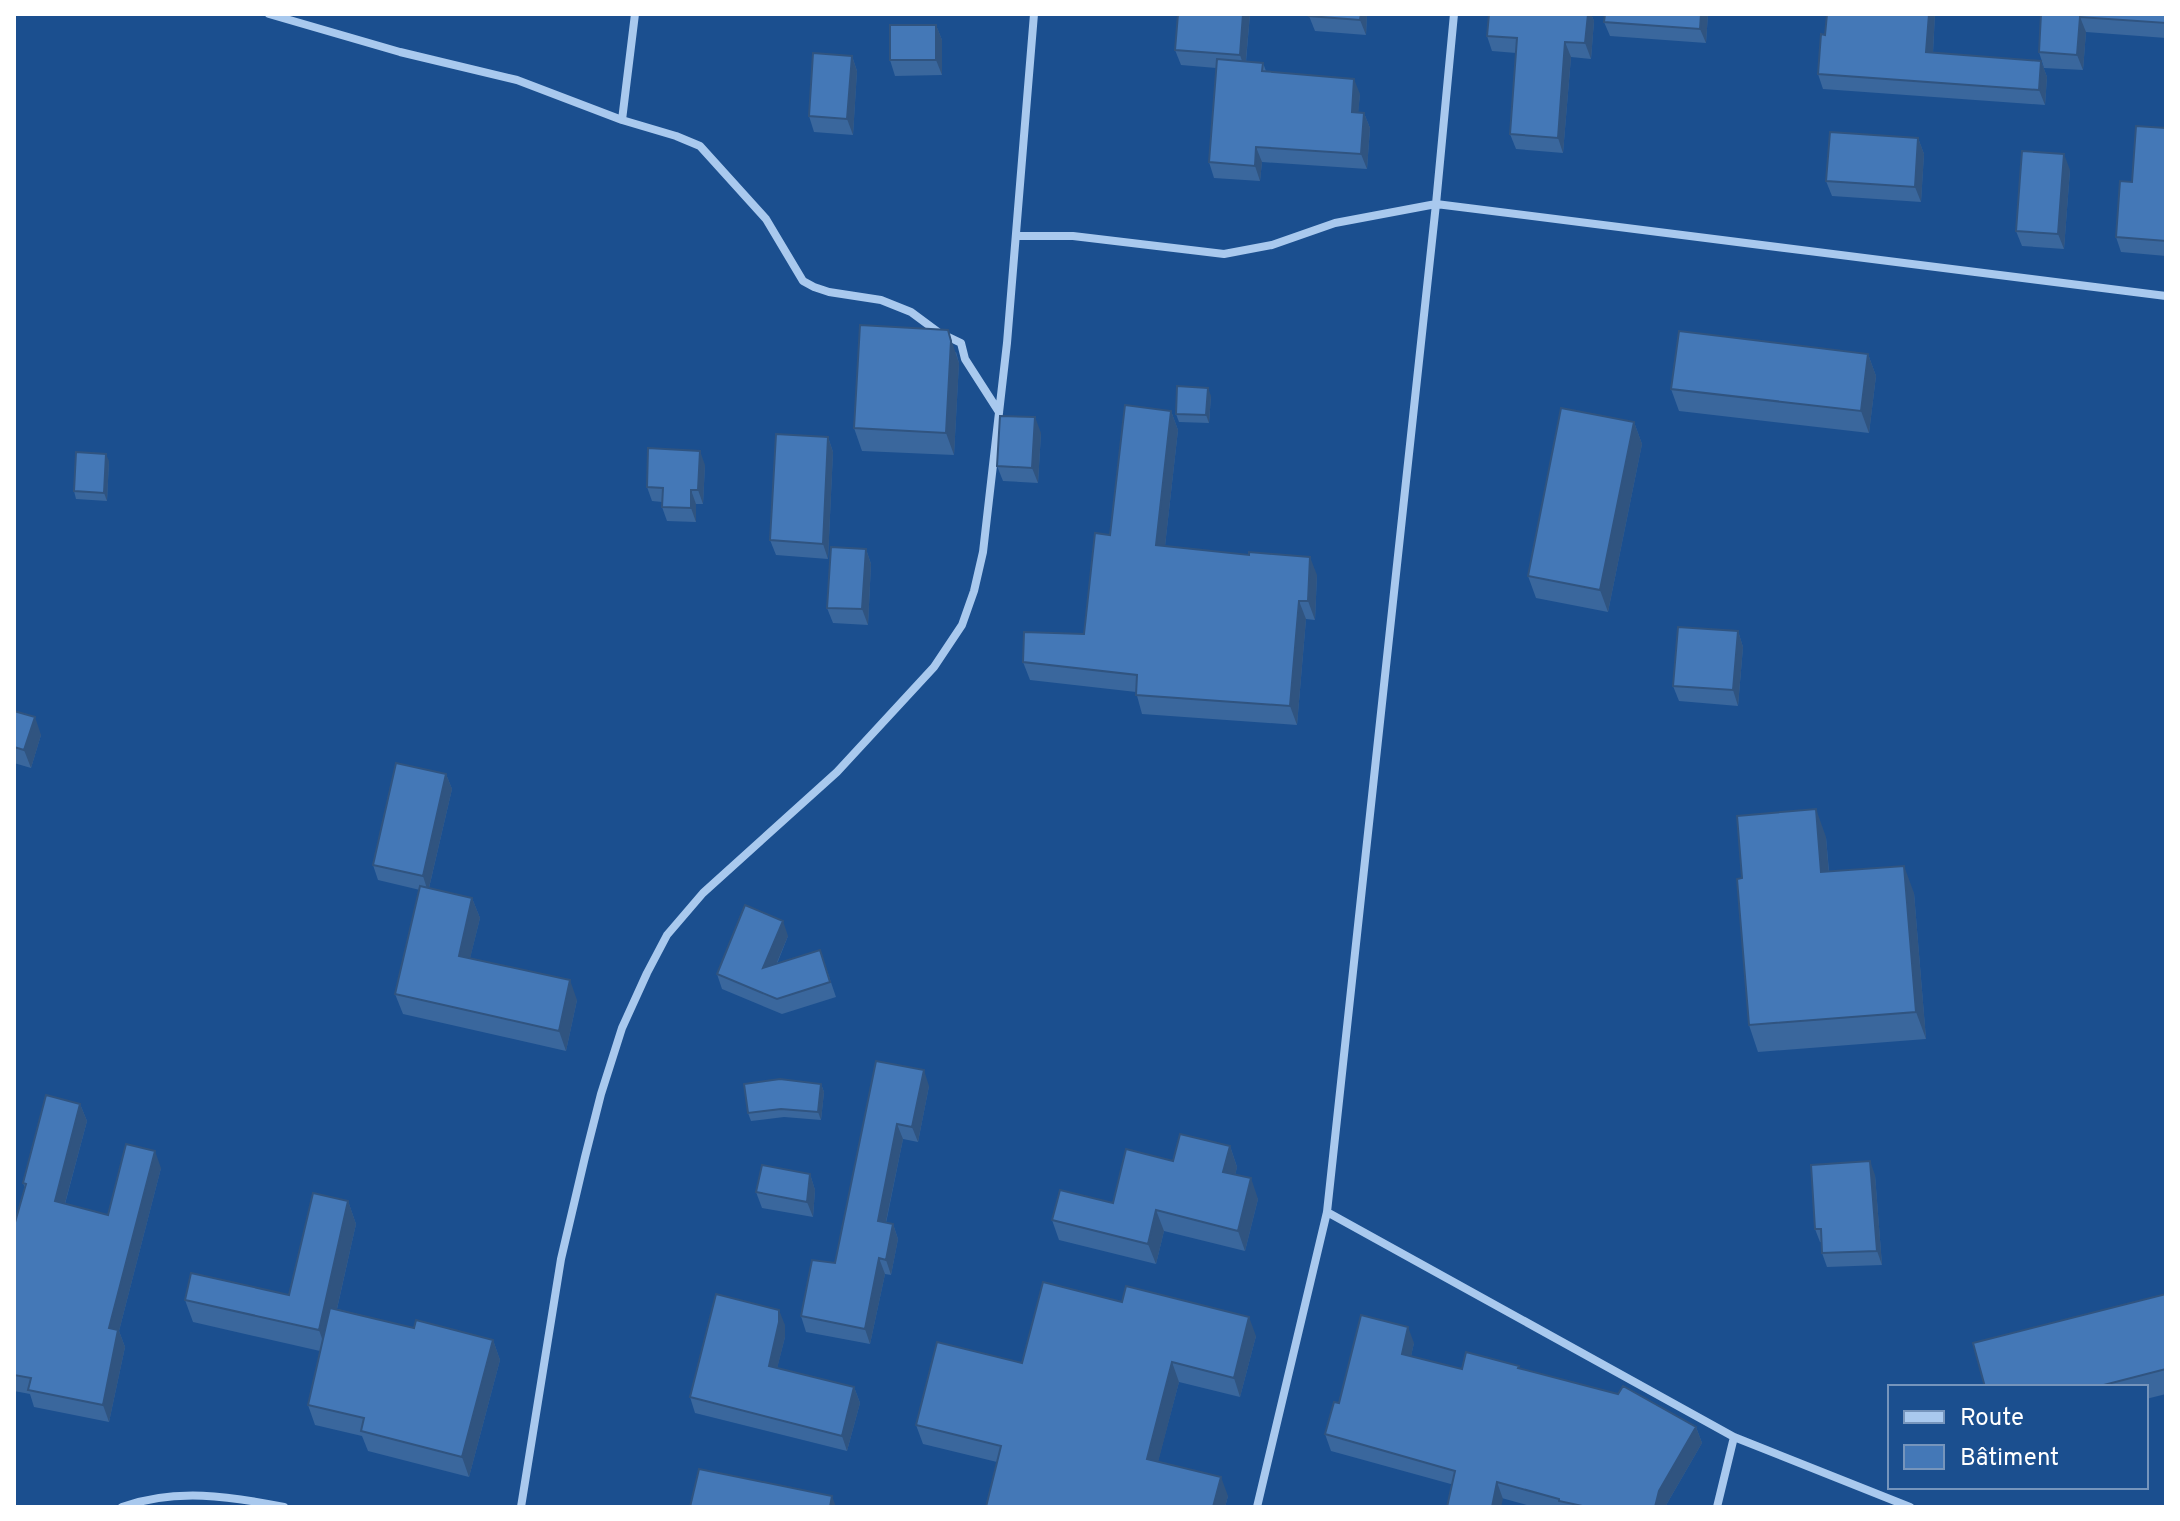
<svg xmlns="http://www.w3.org/2000/svg" width="2180" height="1521" font-family="Overpass,sans-serif">
<style>
.lines{fill:none;stroke-linecap:round;stroke-linejoin:round}
.minor{stroke:#a9c9ee;stroke-width:8}
.wall{fill:#3a679d}
.shaded-wall{fill:#305480}
.building{fill:#4478b7;stroke:#305480;stroke-width:2}
</style>
<rect width="100%" height="100%" fill="#1b4f8f"/>
<g class="lines">
<path class="minor" d="M269,14L400,52L517,80L622,120L676,136L700,146L766,219L803,281L814,287L829,292L881,300L911,312L938,332L961,343L965,359L999,412
M622,120L635,14
M1017,236H1073L1224,254L1272,245L1335,223L1436,204L2166,296
M1327,1212L1734,1437L1910,1507
M122,1507C175,1488 230,1496 284,1507
M521,1507L561,1259L585,1157L601,1094L622,1028L647,973L667,935L703,893L837,772L934,667L962,625L974,591L983,552L1007,343L1034,14
M1257,1507L1327,1212L1436,204L1454,14
M1717,1507L1734,1437"/>
</g>
<path class="wall" d="M1250,14L1246,62L1263,63L1266,71L1360,94L1358,112L1364,113L1370,128L1367,169L1262,162L1260,181L1214,178L1209,162L1216,68L1181,65L1175,50Z
M1367,14L1366,35L1315,31L1309,16Z
M1489,14H1591L1594,21L1591,59L1571,57L1563,153L1516,149L1510,134L1516,53L1492,51L1487,36Z
M1708,14L1706,43L1610,36L1604,22Z
M1827,14H1935L1933,53L2041,61L2047,77L2045,105L1823,89L1818,74L1825,35Z
M2041,14H2166V38L2086,32L2083,70L2044,68L2039,52Z
M936,25L942,40V75L895,76L890,60Z
M852,56L857,71L853,135L814,132L809,116Z
M2166,128V256L2121,252L2116,237L2132,182Z
M1918,138L1924,154L1921,202L1832,196L1826,181Z
M2070,170L2064,249L2022,246L2016,231Z
M956,352L959,363L954,455L862,451L854,428Z
M1868,354L1876,376L1869,433L1679,411L1671,389Z
M1211,396L1209,423L1179,422L1176,414Z
M1171,411L1178,430L1165,546L1317,575L1315,620L1306,619L1297,725L1142,714L1136,692L1030,680L1023,662L1084,634L1110,535Z
M1634,422L1642,444L1608,612L1536,598L1528,576Z
M1041,433L1038,483L1003,481L997,466Z
M828,437L833,452L828,559L776,555L770,540Z
M109,461L107,501L76,499L74,491Z
M705,465L703,504H696V522L667,521L662,507V502L652,501L647,487Z
M866,549L871,564L868,625L833,623L827,608Z
M1738,631L1743,647L1738,706L1679,701L1673,686Z
M14,711L41,735L31,768L14,763Z
M446,774L452,789L429,888L472,898L480,918L470,958L577,1000L566,1051L403,1014L395,994L420,890L378,880L373,865Z
M1826,837L1829,871L1914,893L1926,1039L1758,1052L1749,1025L1742,878Z
M788,936L777,964L820,950L836,997L782,1014L722,989L717,974Z
M876,1061L929,1086L918,1142L903,1139L886,1223L893,1224L898,1239L891,1275L885,1274L870,1344L806,1332L801,1316L835,1263Z
M821,1084L824,1092L821,1120L784,1117L751,1121L748,1113Z
M80,1104L87,1121L65,1204L108,1215L161,1168L119,1331L125,1347L109,1422L34,1407L30,1394L14,1391V1226L25,1188L23,1183Z
M1230,1146L1237,1167L1235,1175L1258,1199L1245,1251L1164,1231L1156,1264L1059,1240L1052,1220L1113,1203L1173,1161Z
M810,1174L815,1190L813,1217L762,1208L756,1192Z
M1875,1175L1882,1265L1827,1267L1822,1253V1242H1820L1815,1229Z
M348,1201L356,1224L337,1309L414,1328L493,1340L500,1360L469,1477L368,1451L362,1436L315,1425L308,1405L320,1351L193,1322L185,1300L289,1295Z
M2166,1294V1394L2146,1399V1387H1985Z
M1122,1302L1256,1336L1240,1397L1179,1382L1158,1461L1228,1496L1225,1507H986L997,1462L923,1444L916,1425Z
M785,1325V1337L777,1368L854,1387L860,1403L847,1451L695,1413L690,1397Z
M1414,1343L1411,1356L1462,1369H1520L1696,1427L1702,1443L1665,1507H1534L1331,1451L1325,1434L1339,1403Z"/>
<path class="shaded-wall" d="M1243,14H1250L1245,70L1240,55Z
M1361,14H1367L1366,35L1360,20Z
M1588,14H1591L1594,21L1591,59L1585,43Z
M1701,14H1708L1706,43L1700,29Z
M1929,14H1935L1932,68L1926,52Z
M2080,17L2086,32L2083,70L2077,55Z
M936,25L942,40V75L936,60Z
M1565,42L1571,57L1563,153L1558,138Z
M852,56L857,71L853,135L847,119Z
M2041,61L2047,77L2045,105L2039,90Z
M1354,79L1360,94L1357,127L1352,112Z
M1364,113L1370,128L1367,169L1361,154Z
M1918,138L1924,154L1921,202L1915,187Z
M1256,147L1262,162L1260,181L1255,166Z
M2064,154L2070,170L2064,249L2058,234Z
M948,330L959,363L954,455L946,433Z
M1868,354L1876,376L1869,433L1861,411Z
M1208,388L1211,396L1209,423L1206,415Z
M1171,411L1178,430L1163,564L1156,545Z
M1035,417L1041,433L1038,483L1032,468Z
M1634,422L1642,444L1608,612L1600,590Z
M828,437L833,452L828,559L823,544Z
M700,451L705,465L703,504L698,490Z
M106,454L109,461L107,501L104,493Z
M691,490L696,504V522L691,508Z
M866,549L871,564L868,625L862,609Z
M1310,557L1317,575L1315,620L1308,601Z
M1299,601L1306,619L1297,725L1290,706Z
M1738,631L1743,647L1738,706L1733,690Z
M35,717L41,735L31,768L24,750Z
M446,774L452,789L428,892L423,876Z
M1816,809L1826,837L1831,899L1821,872Z
M1904,866L1914,893L1926,1039L1916,1012Z
M472,898L480,918L466,975L459,956Z
M783,921L788,936L768,984L763,968Z
M570,980L577,1000L566,1051L559,1031Z
M924,1070L929,1086L918,1142L912,1127Z
M821,1084L824,1092L821,1120L818,1112Z
M80,1104L87,1121L61,1218L55,1201Z
M897,1124L903,1139L883,1236L878,1221Z
M1230,1146L1237,1167L1231,1192L1223,1172Z
M155,1151L161,1168L119,1331L125,1347L109,1422L103,1405L109,1328Z
M1870,1161L1875,1175L1882,1265L1877,1251Z
M810,1174L815,1190L813,1217L807,1202Z
M1251,1178L1258,1199L1245,1251L1238,1231Z
M348,1201L356,1224L327,1353L319,1330Z
M1156,1210L1164,1231L1156,1264L1148,1244Z
M893,1224L898,1239L891,1275L886,1260Z
M879,1258L885,1274L870,1344L865,1329Z
M779,1310L785,1325V1337L774,1381L769,1366Z
M1249,1317L1256,1336L1240,1397L1234,1378Z
M1408,1327L1414,1343L1408,1370L1402,1354Z
M493,1340L500,1360L469,1477L462,1457Z
M1172,1362L1179,1382L1154,1478L1147,1459Z
M854,1387L860,1403L847,1451L842,1436Z
M1696,1427L1702,1443L1665,1507H1655L1659,1491Z
M1221,1477L1228,1496L1225,1507H1213Z
M1497,1482L1503,1499L1501,1507H1492Z
M832,1496L836,1507H830Z"/>
<path class="building" d="M1178,14H1243L1240,55L1175,50Z
M1310,14H1361L1360,20L1309,16Z
M1489,14H1588L1585,43L1565,42L1558,138L1510,134L1517,38L1487,36Z
M1605,14H1701L1700,29L1604,22Z
M1827,14H1929L1926,52L2041,61L2039,90L1818,74L1821,34L1825,35Z
M2041,14H2166V23L2080,17L2077,55L2039,52Z
M890,25H936V60H890Z
M813,53L852,56L847,119L809,116Z
M1217,59L1263,63L1262,71L1354,79L1352,112L1364,113L1361,154L1256,147L1255,166L1209,162Z
M2136,126L2166,128V241L2116,237L2120,181L2132,182Z
M1830,132L1918,138L1915,187L1826,181Z
M2022,151L2064,154L2058,234L2016,231Z
M860,325L948,330L951,341L946,433L854,428Z
M1679,331L1868,354L1861,411L1671,389Z
M1177,386L1208,388L1206,415L1176,414Z
M1125,405L1171,411L1156,545L1249,555V552L1310,557L1308,601H1299L1290,706L1136,695L1137,675L1023,662L1024,632L1084,634L1095,533L1110,535Z
M1561,408L1634,422L1600,590L1528,576Z
M1000,416L1035,417L1032,468L997,466Z
M776,434L828,437L823,544L770,540Z
M648,448L700,451L698,490H691V508L662,507L663,488L647,487Z
M76,452L106,454L104,493L74,491Z
M831,547L866,549L862,609L827,608Z
M1678,627L1738,631L1733,690L1673,686Z
M14,711L35,717L24,750L14,747Z
M396,763L446,774L423,876L373,865Z
M1816,809L1821,872L1904,866L1916,1012L1749,1025L1737,879L1742,878L1737,816Z
M420,886L472,898L459,956L570,980L559,1031L395,994Z
M745,905L783,921L763,968L820,950L830,982L777,999L717,974Z
M876,1061L924,1070L912,1127L897,1124L878,1221L893,1224L886,1260L879,1258L865,1329L801,1316L812,1260L835,1263Z
M780,1079L821,1084L818,1112L781,1109L748,1113L744,1084Z
M46,1095L80,1104L55,1201L108,1215L126,1144L155,1151L109,1328L118,1330L103,1405L28,1390L31,1378L14,1375V1226L26,1184L23,1183Z
M1180,1134L1230,1146L1223,1172L1251,1178L1238,1231L1156,1210L1148,1244L1052,1220L1060,1190L1113,1203L1126,1149L1173,1161Z
M1870,1161L1877,1251L1822,1253L1821,1229H1815L1811,1165Z
M762,1165L810,1174L807,1202L756,1192Z
M313,1193L348,1201L319,1330L185,1300L191,1273L289,1295Z
M1043,1282L1122,1302L1126,1286L1249,1317L1234,1378L1172,1362L1147,1459L1221,1477L1213,1507H986L1001,1446L916,1425L937,1342L1022,1363Z
M716,1294L779,1310V1322L769,1366L854,1387L842,1436L690,1397Z
M2166,1294V1369L2096,1387H1985L1973,1343Z
M330,1308L414,1328L416,1320L493,1340L462,1457L361,1431L364,1418L308,1405Z
M1361,1315L1408,1327L1402,1354L1462,1369L1466,1352L1519,1366L1518,1368L1618,1394L1623,1386L1696,1427L1659,1491L1655,1507H1587L1559,1501V1499L1497,1482L1492,1507H1447L1455,1471L1325,1434L1334,1402L1339,1403Z
M699,1469L832,1496L830,1507H690Z"/>
<rect width="2180" height="1521" fill="none" stroke="#ffffff" stroke-width="32"/>
<rect x="1888" y="1385" width="260" height="104" fill="#1b4f8f" stroke="#7695bc" stroke-width="2"/>
<rect x="1904" y="1411" width="40" height="12" fill="#a9c9ee" stroke="#7695bc" stroke-width="2"/>
<text x="1960" y="1425" font-size="24" fill="#ffffff">Route</text>
<rect x="1904" y="1445" width="40" height="24" fill="#4478b7" stroke="#7695bc" stroke-width="2"/>
<text x="1960" y="1465" font-size="24" fill="#ffffff">Bâtiment</text>
</svg>
